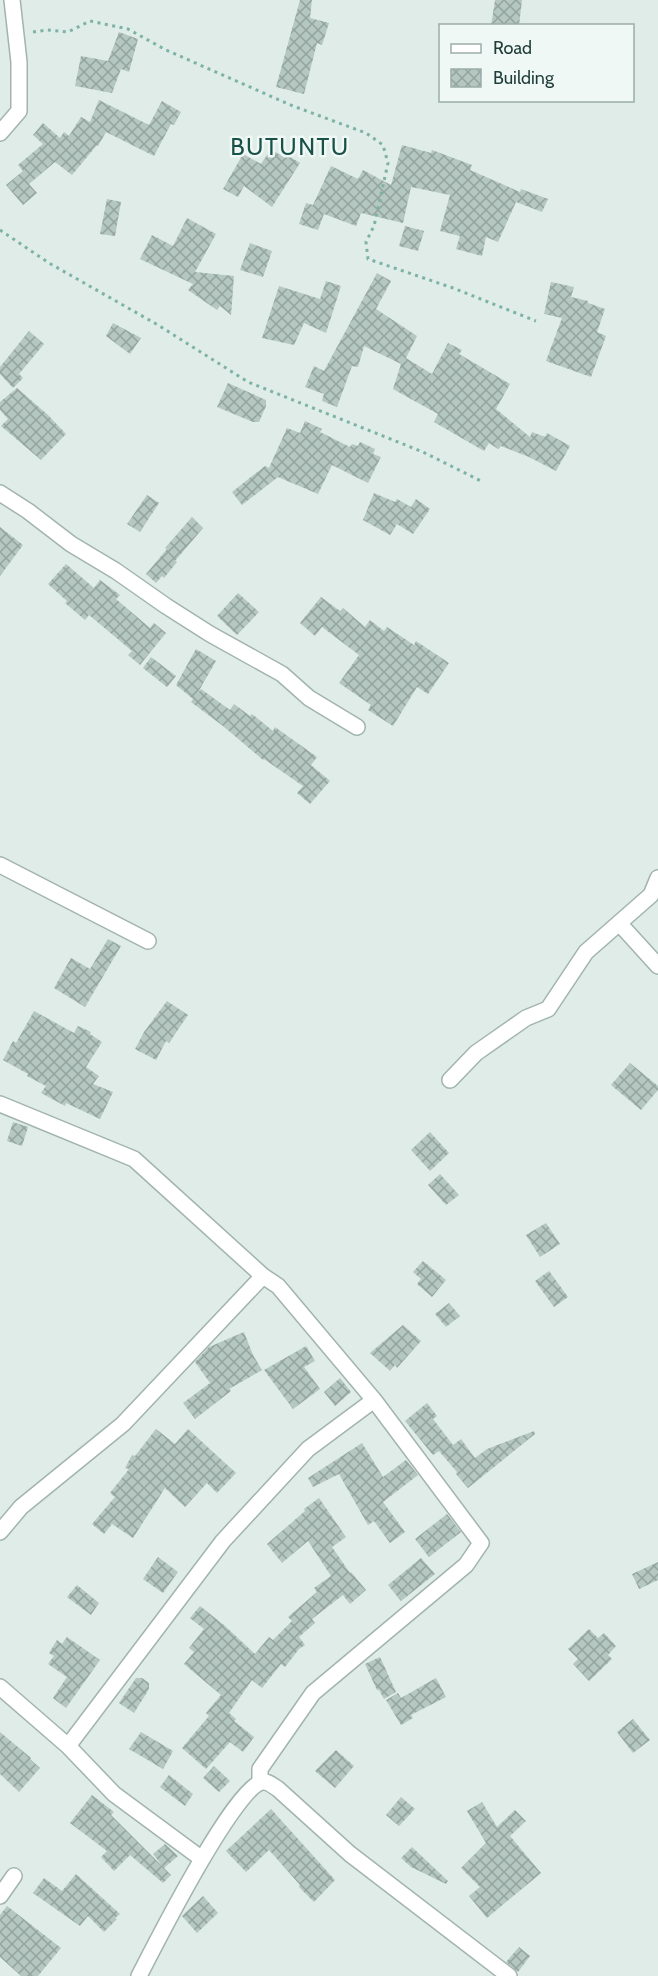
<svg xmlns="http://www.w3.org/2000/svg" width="658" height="1976" font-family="Cabin,sans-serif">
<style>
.building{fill:url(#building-cross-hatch)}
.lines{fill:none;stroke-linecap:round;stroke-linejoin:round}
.street-casing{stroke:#a2b4af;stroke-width:18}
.path{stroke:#7db2a6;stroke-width:3;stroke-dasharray:3 4.5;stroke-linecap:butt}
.street{stroke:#fff;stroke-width:15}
.labels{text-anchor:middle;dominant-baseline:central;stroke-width:5;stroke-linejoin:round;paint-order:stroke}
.quarter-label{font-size:24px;letter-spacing:1.5px;fill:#195148;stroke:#f0f8f5}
</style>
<defs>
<pattern id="building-cross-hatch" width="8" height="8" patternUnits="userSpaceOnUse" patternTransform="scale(1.5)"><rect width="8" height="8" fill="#b5c7c1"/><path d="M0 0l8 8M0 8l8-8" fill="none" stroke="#93a39e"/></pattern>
</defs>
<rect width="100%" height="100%" fill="#dfece7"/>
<path class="building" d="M300,0H312L310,18L329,23L322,45L317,43L304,94L276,87Z
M495,0H522L519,26H491Z
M119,32L138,39L129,72L121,69L112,93L75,86L81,56L108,61Z
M99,100L149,125L162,101L181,112L174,125L171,124L154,156L106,132L98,146L97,145L72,175L55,162L29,184L37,193L23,205L6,185L23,171L18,165L43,144L33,135L43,123L60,138L64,132L69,136L81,117L90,122Z
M402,145L431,153L432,150L472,165L470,170L520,192L521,189L548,199L542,212L516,202L498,242L486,237L482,256L456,249L460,236L440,231L450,195L411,187L403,223L361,213L356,226L324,214L318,230L299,224L306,203L313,205L331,166L358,179L363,170L391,185Z
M271,149L285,158L287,155L300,163L272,207L244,186L238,197L223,189L243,154L261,164Z
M107,199L121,202L115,236L100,234Z
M187,218L216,234L195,272L234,276L231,315L220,306L217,310L188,290L193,284L140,259L152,235L173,246Z
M405,226L424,231L418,251L399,246Z
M250,243L272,251L263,277L240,270Z
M377,273L391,281L376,309L417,336L406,358L432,374L448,343L462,350L459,354L510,384L496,409L530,437L532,432L545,437L547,433L570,446L556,471L529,457L501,446L498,449L489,443L484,451L434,422L438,414L393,389L401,364L364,346L358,367L352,366L337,407L322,401L324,394L305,387L314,366L324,371Z
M326,281L341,286L326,333L304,323L294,345L262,338L279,286L320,299Z
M551,282L574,287L571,297L588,301V303L605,309L597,332L606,336L591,377L546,361L562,318L544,314Z
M113,323L141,338L130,354L106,336Z
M29,331L44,344L19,374L23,378L13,388L0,374V367Z
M228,383L266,400V406L259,422H253L217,407Z
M17,388L48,415L66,434L41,460L1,426L8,419L0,410V402Z
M305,421L322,429L320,432L350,447L352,444L358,446L360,442L375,449L373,454L381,457L368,483L332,465L318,494L278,477L242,505L232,492L265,466L269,468L287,428L300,433Z
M374,493L395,502L397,499L411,507L416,499L430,509L413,534L397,524L390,535L363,520Z
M147,495L159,503L140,532L127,524Z
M192,517L203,528L175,561L177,562L164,578L162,576L156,583L146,574L167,549L165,548Z
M0,527L23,545L0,576Z
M66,564L94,588L100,580L120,595L116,599L150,628L154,623L166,633L140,665L128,655L132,651L89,615L85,620L65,603L67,601L48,584Z
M238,593L259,612L237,635L217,616Z
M321,597L340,611L343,608L365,627L370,620L384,631L387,627L414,645L416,641L449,663L428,694L417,687L393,726L368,710L371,705L339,683L359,655L322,627L315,636L300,623Z
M196,649L216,661L197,694L201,689L230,710L234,704L250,716L252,714L273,731L275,727L317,757L311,765L330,781L310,804L297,793L303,786L264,759L263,760L223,726L191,702L193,699L176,685Z
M151,657L176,676L167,687L143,668Z
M108,939L121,946L85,1007L54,988L71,958L90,969Z
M167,1001L188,1015L169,1043L166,1041L156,1060L135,1049L144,1032Z
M34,1011L74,1033L78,1026L91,1032L90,1034L102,1042L86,1067L99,1076L93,1084L113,1092L100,1119L66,1103L65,1106L41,1093L46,1086L27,1076L28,1074L3,1060L13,1041L16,1043Z
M630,1063L658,1086V1090L641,1110L611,1085Z
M13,1122L28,1127L22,1146L7,1141Z
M430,1132L449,1153L430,1171L411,1150Z
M440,1174L459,1195L446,1205L428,1185Z
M546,1223L560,1244L540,1257L526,1235Z
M423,1261L446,1280L432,1297L417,1284L421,1279L413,1272Z
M549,1271L568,1297L554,1307L535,1281Z
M449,1303L460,1316L446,1327L435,1314Z
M403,1325L421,1341L397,1368L395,1365L390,1371L370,1353Z
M244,1332L253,1355L262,1370L229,1389L231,1391L195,1419L183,1403L210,1383L195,1362L209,1347Z
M306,1346L315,1361L304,1367L320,1389L293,1409L264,1370Z
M340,1378L351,1392L335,1406L324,1392Z
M427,1403L437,1416L433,1419L453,1445L461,1439L475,1458L487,1449L534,1431L535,1434L468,1488L456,1474L457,1472L439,1451L433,1455L405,1421Z
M156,1429L175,1444L188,1429L236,1473L217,1493L207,1483L185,1507L165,1488L133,1538L112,1524L104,1534L92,1524L115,1497L110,1493L129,1469L125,1468L132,1455L135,1456Z
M362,1443L383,1477L406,1460L418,1475L383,1502L405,1532L390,1543L374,1521L368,1525L339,1474L313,1487L308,1478Z
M319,1498L346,1537L332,1547L350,1573L351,1572L366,1590L350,1604L343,1595L312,1619L315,1623L299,1637L305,1645L299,1649L285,1667L281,1664L262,1688L252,1680L229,1713L236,1719L234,1721L254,1737L243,1752L230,1742L206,1769L182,1748L209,1716L206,1713L221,1695L184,1664L194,1652L189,1648L204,1629L190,1618L200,1606L225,1626L255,1654L269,1637L273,1640L292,1621L288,1617L317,1592L314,1588L331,1576L308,1541L282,1563L267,1544L305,1511L304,1509Z
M447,1514L461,1532L429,1557L415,1539Z
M158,1557L178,1572L163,1593L143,1579Z
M421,1558L435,1574L401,1601L388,1585Z
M658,1562V1580L639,1589L632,1574Z
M77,1585L99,1603L91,1615L67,1597Z
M589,1629L598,1638L604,1633L616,1646L608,1655L612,1659L589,1681L573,1664L578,1659L568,1649Z
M67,1637L100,1660L66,1708L53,1698L67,1677L48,1664L54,1656L49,1653L57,1640L62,1644Z
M380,1657L396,1692L384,1699L379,1690H377L365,1664Z
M136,1678H142L149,1683V1689L134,1713L119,1703Z
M436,1678L446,1697L411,1715L413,1718L401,1725L386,1700L398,1693L401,1698Z
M633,1719L650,1740L633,1753L617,1732Z
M0,1732L31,1758L30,1759L40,1768L19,1792L0,1774Z
M141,1732L173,1751L163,1769L129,1749Z
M336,1750L354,1766L335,1788L315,1771Z
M214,1766L230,1781L219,1792L203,1778Z
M169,1775L193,1794L185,1806L160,1787Z
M92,1795L114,1812L111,1815L171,1875L163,1883L130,1855L114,1871L101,1857L107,1851L70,1823Z
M401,1797L415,1809L399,1826L386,1815Z
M482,1802L497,1827L515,1810L526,1821L510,1836L541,1873L487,1918L469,1896L480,1887L461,1868L486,1843L467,1811Z
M271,1809L335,1880L314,1902L299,1887L300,1885L269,1850L246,1872L226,1851Z
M165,1844L178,1856L164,1868L153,1854Z
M412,1847L448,1881L446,1884L411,1867L401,1858Z
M76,1874L120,1914L115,1918L117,1919L104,1932L88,1916L80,1926L33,1893L44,1878L62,1891Z
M203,1896L218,1913L197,1933L182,1916Z
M7,1906L61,1948L38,1976H21L0,1957V1915Z
M519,1947L530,1956L518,1972L506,1962Z"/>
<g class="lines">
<g class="street-casing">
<path id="street" d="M0,133L19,111V62L12,0
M0,493L28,511L71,544L116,571L166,606L210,634L282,674L309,698L357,727
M0,865L148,941
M619,923L658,966
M450,1080L476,1053L526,1018L548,1009L586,952L651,895L658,878
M0,1104L134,1159L263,1276L278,1286L374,1400L481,1543L466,1565L313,1693L260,1769V1782
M0,1532L21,1507L123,1424L263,1276
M0,1687L68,1746L114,1794L202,1859
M68,1746L223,1541L308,1449L374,1400
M0,1896L14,1876
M139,1976C155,1945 234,1788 262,1782C268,1781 273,1786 278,1789L350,1854L509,1976"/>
</g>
<path class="path" d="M33,32L47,30L68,32L90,21L128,29L166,50L293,106L366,133L383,145L388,163L374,226L366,242L368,259L453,288L536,321
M0,230L49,263L158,325L248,382L423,452L481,481"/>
<use href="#street" class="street"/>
</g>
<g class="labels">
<g class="quarter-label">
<text x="290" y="146">BUTUNTU</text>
</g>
</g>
<rect x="439" y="24" width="195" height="78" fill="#f0f8f5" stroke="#9cada9" stroke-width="1.5"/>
<rect x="451" y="44" width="30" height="9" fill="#ffffff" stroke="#9cada9" stroke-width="1.5"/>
<text x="493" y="54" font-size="18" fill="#1f3d38">Road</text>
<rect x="451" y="69" width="30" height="18" fill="url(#building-cross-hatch)" stroke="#9cada9" stroke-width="1.5"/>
<text x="493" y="84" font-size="18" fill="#1f3d38">Building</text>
</svg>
